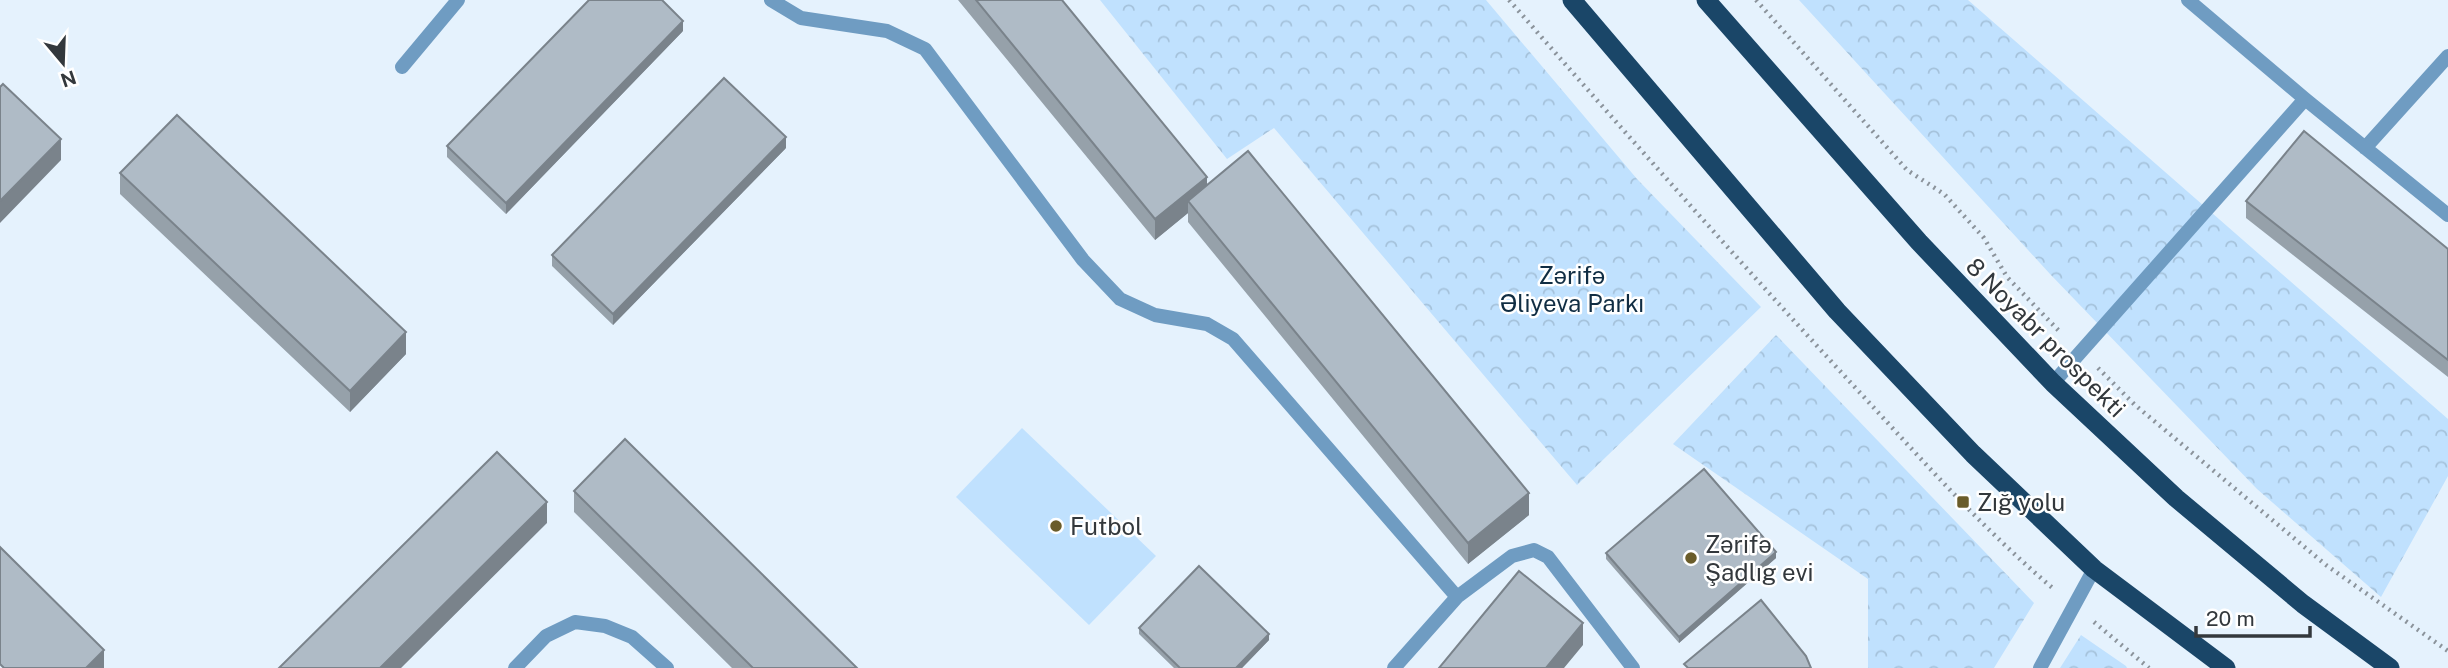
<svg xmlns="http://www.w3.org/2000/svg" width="2448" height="668" font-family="'Public Sans',sans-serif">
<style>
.park{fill:url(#park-crowns)}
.pitch{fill:#c0e1fe}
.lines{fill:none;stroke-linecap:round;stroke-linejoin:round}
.path{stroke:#8b939b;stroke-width:4.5;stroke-dasharray:2 5;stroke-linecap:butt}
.service{stroke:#6f9cc2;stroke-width:14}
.minor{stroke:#6f9cc2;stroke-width:14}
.trunk{stroke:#1a4668;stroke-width:19}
.wall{fill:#96a1aa}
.shaded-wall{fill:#7a838b}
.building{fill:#afbbc6;stroke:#7a838b;stroke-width:2}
.poi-dot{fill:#6a5c2a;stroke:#fff;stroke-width:2.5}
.labels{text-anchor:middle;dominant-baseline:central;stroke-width:5;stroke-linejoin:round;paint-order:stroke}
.park-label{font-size:24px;fill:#102d43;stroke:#fff}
.street-label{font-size:24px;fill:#33383c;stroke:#fff}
.poi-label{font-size:24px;fill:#33383c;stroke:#fff;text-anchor:start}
</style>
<defs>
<pattern id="park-crowns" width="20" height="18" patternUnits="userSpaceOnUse" patternTransform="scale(1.75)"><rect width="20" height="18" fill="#c0e1fe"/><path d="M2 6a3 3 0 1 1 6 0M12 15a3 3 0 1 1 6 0" fill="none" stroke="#a5c2db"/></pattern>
</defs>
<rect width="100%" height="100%" fill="#e5f2fd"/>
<path class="park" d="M1100,0H1486L1637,179L1761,307L1577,485L1274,128L1227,159Z
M1799,0H1968L2448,419V476L2381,597L2257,489L2050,274Z
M1776,335L2034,603L1994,668H1868V579L1673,444Z
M2081,635L2126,666L2127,668H2060Z"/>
<path class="pitch" d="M1022,428L1156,556L1089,625L956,497Z"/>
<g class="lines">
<path class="path" d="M1509,0C1622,129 1735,257 1851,383C1917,454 1981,528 2055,590
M1756,0L1907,170L1944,194L1984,238L2007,277L2061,333
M2098,368L2135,405L2326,565L2448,651
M2094,622L2149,668"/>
<path class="service" d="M771,0L801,18L887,31L925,49L1083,260L1120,299L1155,315L1207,324L1233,339L1457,597
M402,67L458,0
M515,668L546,636L575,622L605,626L632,637L667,668
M1394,668L1457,597L1512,556L1534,550L1548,557L1633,668"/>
<path class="minor" d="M2188,0L2305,99L2448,215
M2365,148L2448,56
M2053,383L2305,99
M2040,668L2094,569"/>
<path class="trunk" d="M1572,0L1837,311L1973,454L2094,569L2226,668
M1706,0L1919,242L2053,383L2176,498L2303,604L2390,668"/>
</g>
<path class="wall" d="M958,0H1062L1207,185L1529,515L1468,564L1188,222V213L1155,240Z
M683,31L506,214L447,157V146Z
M786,148L613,325L552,266V255Z
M120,173L406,354L350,412L120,194Z
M2246,201L2448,249V377L2246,218Z
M574,491L857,668H732L574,512Z
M1606,553L1776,558L1679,643L1606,559Z
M1139,628L1269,640L1242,668H1174L1139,634Z"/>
<path class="shaded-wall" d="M683,21V31L506,214V203Z
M786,137V148L613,325V314Z
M61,139V160L0,223V201Z
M1207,177V198L1188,201V213L1155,240V219Z
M406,332V354L350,412V391Z
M1529,493V515L1468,564V543Z
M547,502V523L401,668H380Z
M1776,552V558L1679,643V637Z
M1583,623V645L1564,668H1546Z
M1269,634V640L1242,668H1236Z
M104,650V668H86Z"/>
<path class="building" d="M589,0H662L683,21L506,203L447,146Z
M976,0H1062L1207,177L1155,219Z
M724,78L786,137L613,314L552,255Z
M3,84L61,139L0,201V87Z
M177,115L406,332L350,391L120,173Z
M2304,131L2448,249V360L2246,201Z
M1248,151L1529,493L1468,543L1188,201Z
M625,439L857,668H753L574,491Z
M497,452L547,502L380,668H279Z
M1704,469L1776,552L1679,637L1606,553Z
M0,547L104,650L86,668H4L0,664Z
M1199,566L1269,634L1236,668H1180L1139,628Z
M1519,571L1583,623L1546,668H1439Z
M1761,600L1806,656L1811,668H1688L1684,664Z"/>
<g class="poi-dot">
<rect x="1956" y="495" width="14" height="14" rx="3.5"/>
<circle cx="1056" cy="526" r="7"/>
<circle cx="1691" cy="558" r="7"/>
</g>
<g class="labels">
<g class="park-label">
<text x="1572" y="275">Zərifə<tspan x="1572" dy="28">Əliyeva Parkı</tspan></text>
</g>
<g class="street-label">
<text transform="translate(2046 337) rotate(45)">8 Noyabr prospekti</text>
</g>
<g class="poi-label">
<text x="1977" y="502">Zığ yolu</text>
<text x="1070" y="526">Futbol</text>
<text x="1705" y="544">Zərifə<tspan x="1705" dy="28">Şadlıg evi</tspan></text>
</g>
</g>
<g transform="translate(63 63) rotate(161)" stroke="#ffffff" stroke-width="5" paint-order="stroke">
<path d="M0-5L12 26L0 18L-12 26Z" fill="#33383c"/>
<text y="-10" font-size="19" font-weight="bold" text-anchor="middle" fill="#33383c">N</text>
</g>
<path d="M2196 626v10h114v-10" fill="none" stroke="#33383c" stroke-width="3.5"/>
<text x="2206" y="626" font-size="21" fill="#33383c" stroke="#ffffff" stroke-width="5" paint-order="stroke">20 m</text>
</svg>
